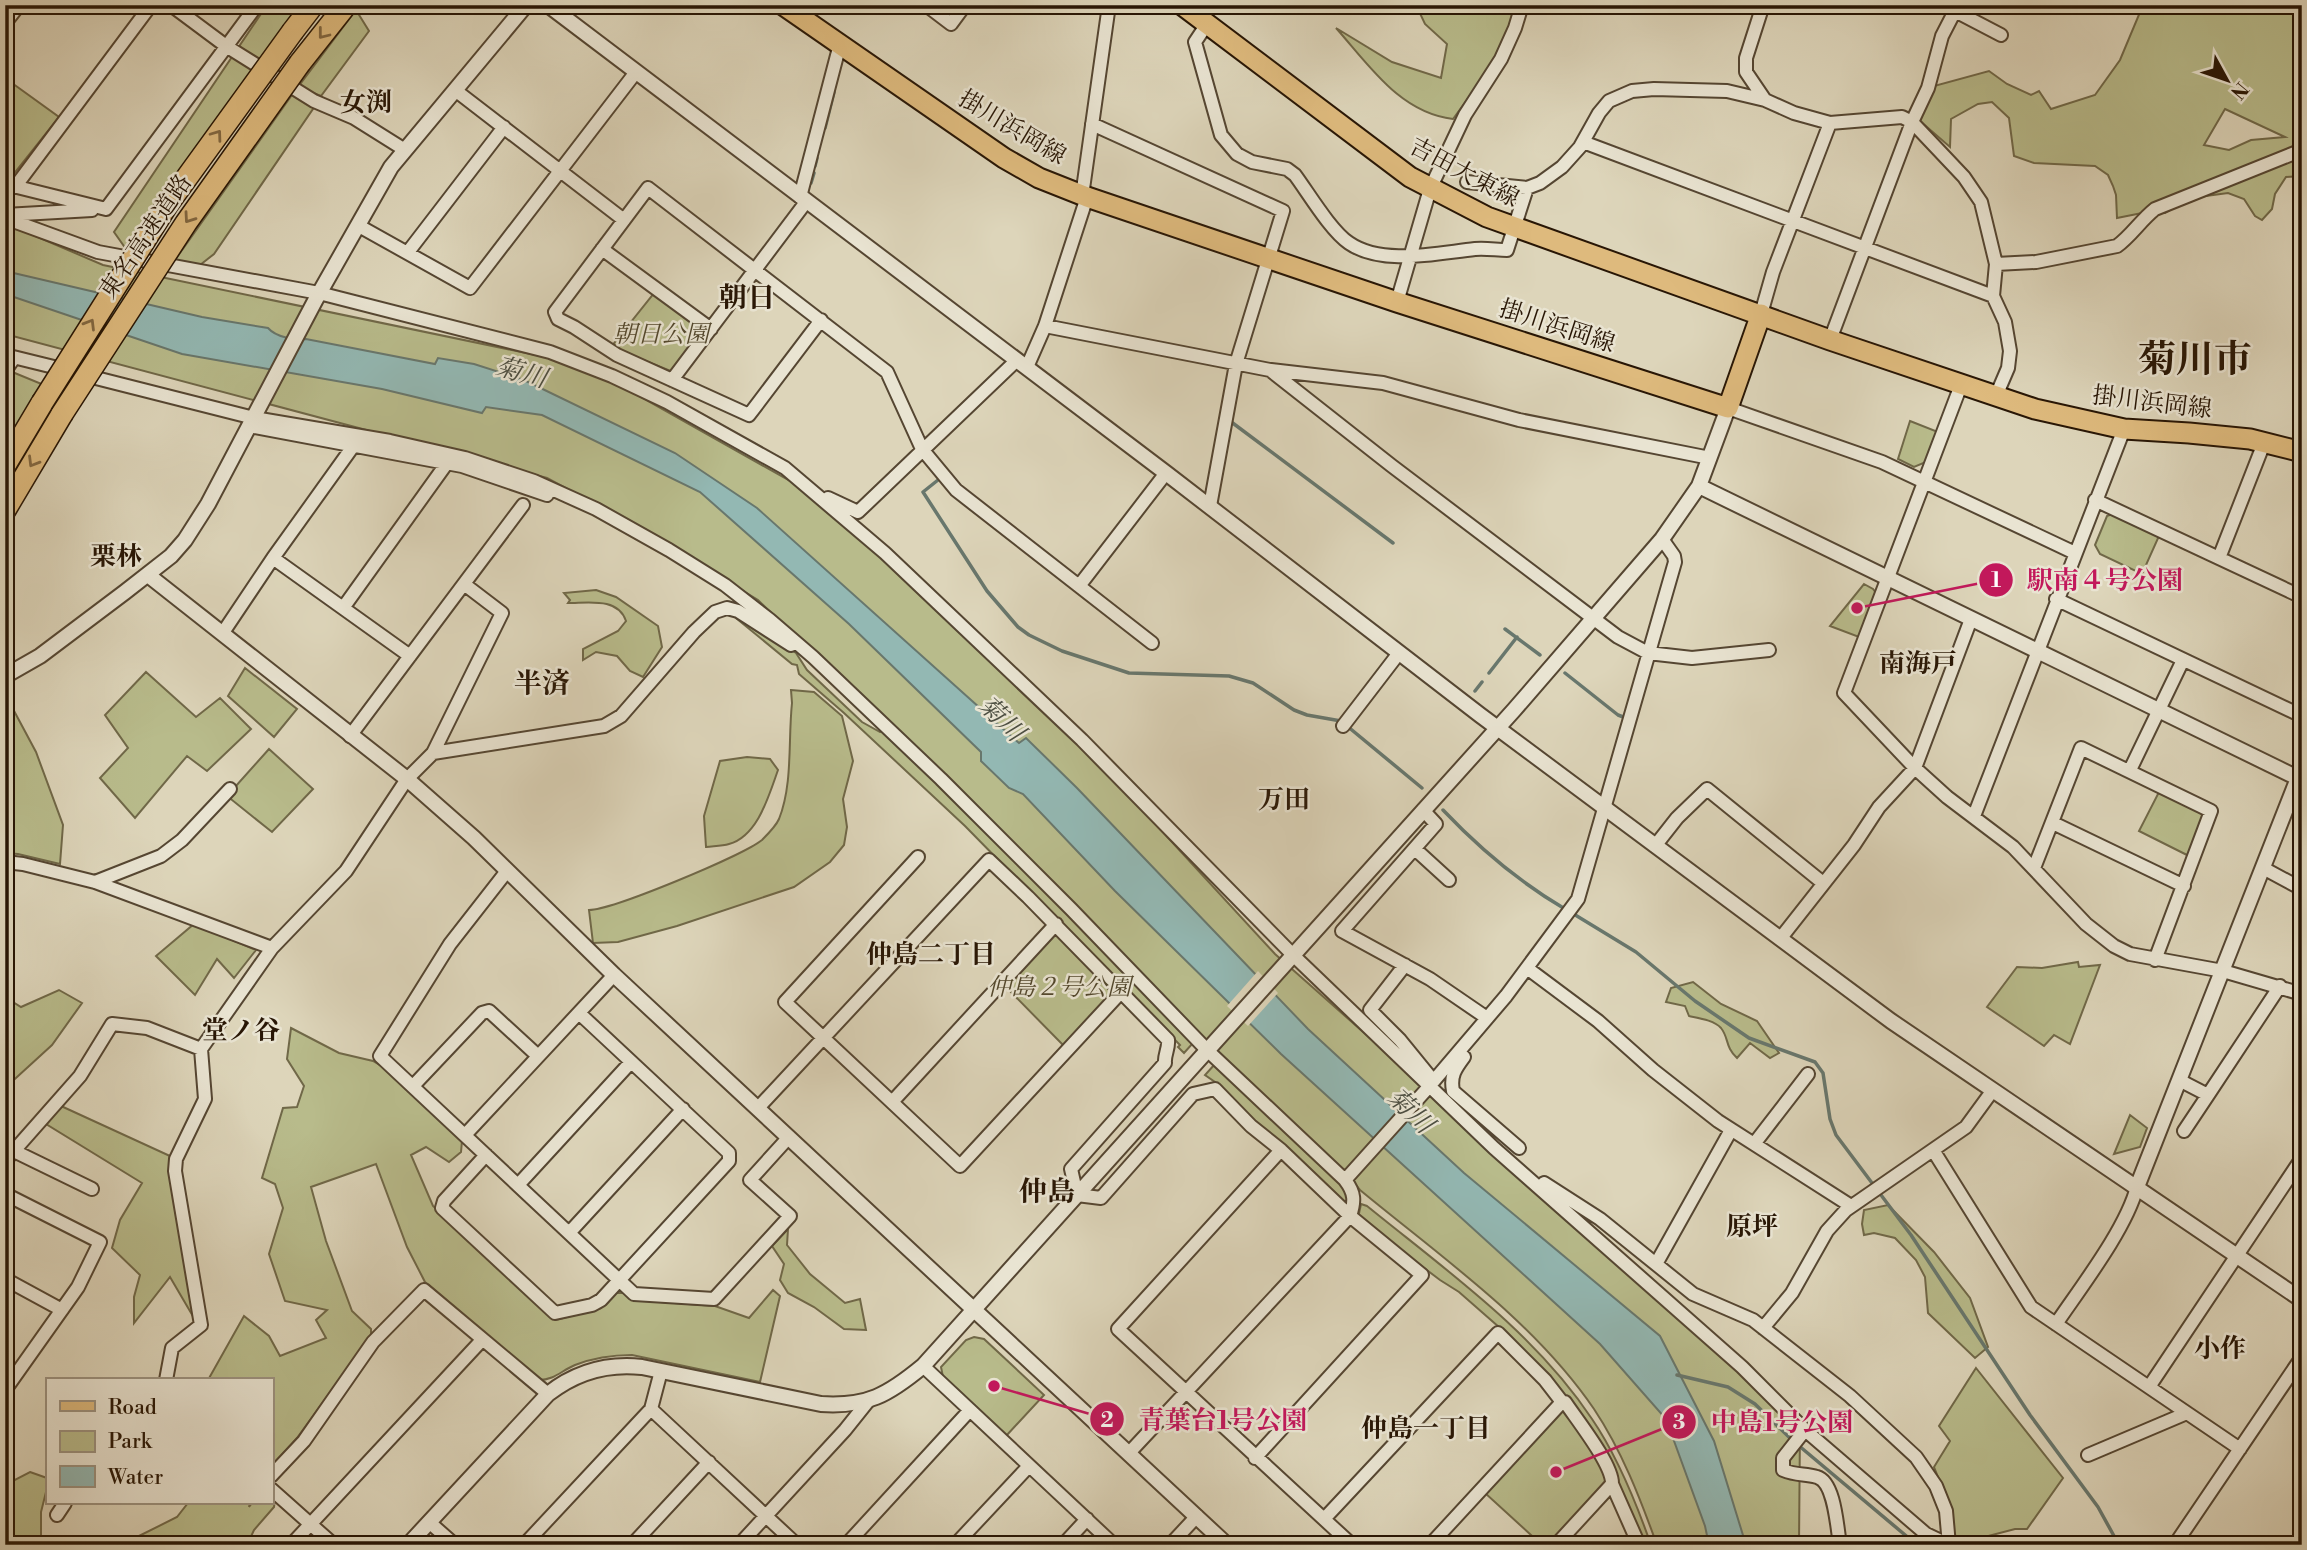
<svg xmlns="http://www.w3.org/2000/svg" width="2307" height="1550" font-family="'Libre Bodoni','Noto Serif JP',serif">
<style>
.green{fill:#b8bb8b;stroke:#706848;stroke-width:2;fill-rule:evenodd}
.water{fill:#93b8b3;stroke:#68776d;stroke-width:2}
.pier{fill:#ddd5ba}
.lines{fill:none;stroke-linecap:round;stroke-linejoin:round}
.stream{stroke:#68776d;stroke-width:3.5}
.minor-casing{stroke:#554632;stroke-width:16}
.tertiary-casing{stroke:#554632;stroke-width:18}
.primary-casing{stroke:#281605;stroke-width:23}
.motorway-casing{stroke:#281605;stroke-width:24}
.minor{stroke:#e9e4d2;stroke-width:12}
.tertiary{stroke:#e9e4d2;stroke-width:14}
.primary{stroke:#deba7d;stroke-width:19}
.motorway{stroke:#deba7d;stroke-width:21}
.motorway-bridge-casing{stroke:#281605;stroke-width:24;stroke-linecap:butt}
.motorway-bridge{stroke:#deba7d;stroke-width:21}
.oneway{stroke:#836841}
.labels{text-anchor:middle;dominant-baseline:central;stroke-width:5;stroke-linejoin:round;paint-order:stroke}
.street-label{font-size:24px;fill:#281605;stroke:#e9e4d2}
.park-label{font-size:24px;font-style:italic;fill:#53482d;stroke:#e9e4d2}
.neighbourhood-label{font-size:26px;font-weight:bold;fill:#281605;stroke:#e9e4d2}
.water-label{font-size:26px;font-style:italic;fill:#4d4f42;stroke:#e9e4d2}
.quarter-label{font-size:28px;font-weight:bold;fill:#281605;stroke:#e9e4d2}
.town-label{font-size:38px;font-weight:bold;fill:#281605;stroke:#e9e4d2}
.leader{fill:none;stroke:#c2185b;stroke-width:2.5}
.callout-dot{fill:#c2185b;stroke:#e9e4d2;stroke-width:2.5}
.mark-label{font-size:21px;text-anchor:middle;font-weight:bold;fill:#fff}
.callout-label{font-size:26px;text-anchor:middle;font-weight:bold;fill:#c2185b;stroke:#e9e4d2;stroke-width:5;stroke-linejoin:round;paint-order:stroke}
</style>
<rect width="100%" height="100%" fill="#ddd5ba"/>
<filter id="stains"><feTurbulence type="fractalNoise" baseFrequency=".00286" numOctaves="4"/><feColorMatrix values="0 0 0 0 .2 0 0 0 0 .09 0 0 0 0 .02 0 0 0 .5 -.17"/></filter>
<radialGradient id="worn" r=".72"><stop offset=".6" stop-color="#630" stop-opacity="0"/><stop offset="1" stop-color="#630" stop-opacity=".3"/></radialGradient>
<path class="green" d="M267,5H299L126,249L114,232Z
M1416,5H1514L1519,14L1508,44L1453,119C1400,113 1369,65 1336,28L1392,62L1441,78L1447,44L1425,24Z
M2143,5H2302V176L2286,177L2275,194L2272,209L2262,220L2255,216L2244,199L2228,193L2191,198L2165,213H2142L2117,218L2116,195L2113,186L2108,175L2095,166L2034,163L2014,156L2009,118L1992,102L1978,104L1951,119L1950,147L1920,121L1934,86L1989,71L2007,84L2031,95L2039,91L2051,109L2095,95L2120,60ZM2225,109L2285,137L2251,140L2229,150L2204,145Z
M356,10L369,31L321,96L298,87Z
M5,78L59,117L12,176L5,174Z
M294,92L315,106L214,254L200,265L175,260Z
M5,223L103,265L584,365L822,499L1056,716L1275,954L1742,1367L1800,1425L1799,1545H1657C1640,1498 1622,1451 1594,1409C1534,1321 1441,1257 1360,1190L1351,1179L1220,1057L917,753L758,600L644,530L547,478L5,334Z
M655,292L705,329L673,372L611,347Z
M5,369L44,385L5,454Z
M1910,421L1938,432L1926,462L1914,467L1898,459Z
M2112,514L2159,536L2142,574L2100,554L2095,545L2107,516Z
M1864,584L1873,589L1876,593L1859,637L1830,626Z
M596,590L616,597L658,626L662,647L643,677L630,671L617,656L596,652L583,660V649L618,631L626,621C618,597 588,603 568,603L570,600L564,593Z
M731,614L750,621L796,653L807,670L862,722L880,732L885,731L1154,999L1193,1043L1184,1053L1178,1047L1180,1045L965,826L844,713L799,674L797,665L792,664Z
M245,668L297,709L274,737L228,696Z
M146,672L196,717L220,698L251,729L207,771L187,756L135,818L100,778L128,748L105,715Z
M791,690L814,692L842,716L853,761L843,799L847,827L844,845L830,862L794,887L677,926L618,942L593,943L589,910C612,910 742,856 762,840C767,835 776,826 779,819C793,784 788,740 792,703Z
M5,694L36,752L63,825L60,864L18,854L5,853Z
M269,749L313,789L272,832L227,796Z
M747,757L770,759L778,770C769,795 758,836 729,844C722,846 714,846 706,847L704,816L720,761Z
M2159,792L2202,813L2204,818L2189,856L2139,831Z
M194,924L256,950L234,978L217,959L195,995L156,956Z
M1056,931L1113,989V996L1065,1047L1005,986Z
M2078,962L2079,967L2100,965L2070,1044L2054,1035L2044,1046L1987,1007L2017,967L2042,968Z
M1693,982L1721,1004L1757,1021L1779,1053L1770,1058L1750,1043L1737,1058C1725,1047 1729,1038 1721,1028C1714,1020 1698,1018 1689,1016L1685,1006L1666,1002L1671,988Z
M59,990L82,1003L52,1045L5,1088V997L21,1007Z
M291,1028L339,1053L373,1061L383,1067L462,1141L461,1152L449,1162L426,1147L411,1155L433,1206L556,1320L601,1308L614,1293H625L634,1300L715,1306L749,1318L773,1290L780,1296L760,1382L632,1355C612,1355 593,1358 575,1365C561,1371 554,1380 539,1380L425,1282L407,1247L376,1164L311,1187L326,1241L352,1311L371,1329V1336L297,1438L271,1467V1380H208L244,1316L269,1336L280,1356L326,1338L316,1320L327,1310L285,1301L269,1254L283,1208L275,1184L262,1178L283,1108L297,1107L304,1086L287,1059Z
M1215,1064L1332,1172L1349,1196L1347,1207L1253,1121L1215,1082L1205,1075Z
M61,1106L170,1156L177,1186L194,1318L170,1277L134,1323V1297L140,1275L112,1248L120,1220L142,1183L46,1124Z
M2130,1115L2147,1128L2140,1147L2114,1154Z
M1361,1204L1367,1206C1447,1271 1534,1332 1592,1419C1618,1457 1636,1502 1651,1545H1643L1608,1466L1500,1328L1459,1292L1440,1280L1358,1218Z
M1888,1205L1934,1252L1970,1298L1988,1347L1975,1358L1928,1313L1925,1277L1916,1260L1895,1238L1874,1233L1864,1235L1862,1224L1864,1210Z
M788,1229L787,1245L810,1274L845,1303L860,1299L866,1330L844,1329L814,1307L788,1293L780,1280L784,1264L772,1246Z
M974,1337L984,1339L1044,1395L1006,1436L943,1377L941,1367L966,1340Z
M1976,1368L2063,1478L2027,1529H2015L1954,1545L1950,1507L1934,1467L1950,1441L1939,1426Z
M1565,1407L1610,1479L1549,1545H1542L1485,1493Z
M30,1472L47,1478V1488L41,1512V1545H5V1512H13L5,1485Z
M271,1498L275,1499L274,1507L254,1530L247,1545H97L111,1539L139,1536L177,1517L188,1503H250L249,1507L252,1503H271Z"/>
<path class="water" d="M5,271L202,317L268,328C276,337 293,340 306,339L435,364L438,358L474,364L524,380L675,453L757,508L1019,743L1026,738L1077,788L1308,1029L1464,1173L1660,1336L1714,1441L1746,1545H1709L1705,1526L1666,1419L1600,1344L1281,1054L1115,891L1023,794L1009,788L981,761V752L849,624L700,492L542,415L486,407L482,413L382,389L182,354L5,294Z"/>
<path class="pier" d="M1258,971L1278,993L1248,1026L1227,1006Z"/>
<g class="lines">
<path class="stream" d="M825,128L834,92
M815,166L817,158
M811,183L814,173
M1230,421L1393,543
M938,480L923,492L987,591L1018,627L1029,635L1062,651L1129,673L1229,676L1253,683L1294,710L1307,715L1341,721L1422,788
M1505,629L1540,655
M1489,673L1517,637
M1565,673L1618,715L1626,718
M1475,691L1482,682
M1443,810C1480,849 1519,882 1565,909
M1572,913L1636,952L1695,1001L1749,1038L1815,1062L1823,1073L1830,1119L1836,1135L1911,1235L2030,1415L2098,1507L2114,1536L2123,1545
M1677,1375L1728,1387L1755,1404L1792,1440
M1798,1445L1917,1545"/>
<g class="minor-casing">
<path id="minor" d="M171,5L226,46L314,101L354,118L405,150
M926,5L951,24L965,5
M1763,5L1746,58V72L1765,100
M1951,6L1955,11L2001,35
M5,23L19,5
M1207,24L1195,42L1221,135L1237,154L1252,162L1287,169L1295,175C1309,194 1331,231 1349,243C1382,266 1437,253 1475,249C1486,248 1497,250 1507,250L1527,188
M455,90L624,220
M1092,124L1283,211L1236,364L1210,506
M1583,142L1993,296
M1467,182L1527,188L1540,183L1562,167L1580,147L1599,113L1609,101L1632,91L1654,89L1727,91L1765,100L1794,113L1830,123L1902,117L1912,122L1964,177L1981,202L1996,264L1993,296L2005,322L2010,351L2008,368L1996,396
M5,184L106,209L257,5
M15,187L151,5
M1082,196L1109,5
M800,197L840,44
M5,215L92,210
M5,218L98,252L319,293L550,352L612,376L667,402L785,468L885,553L1082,740L1293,955L1494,1148L1742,1367L1805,1430L1926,1534L1949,1545
M359,226L470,288L636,72
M602,249L711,329
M408,252L504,127
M1996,264L2036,262L2117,246C2131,236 2141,220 2155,209L2302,150
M1397,302L1430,189L1465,115L1501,59L1515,28L1522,5
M1761,314L1773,272L1830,123
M821,320L749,415L617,355L574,327L558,319L555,312L648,188L887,372L922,449L956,490L1152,643
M1045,326L1270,370L1392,466L1618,637L1648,653L1692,658L1769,650
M1830,340L1912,122L1928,88L1942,36L1958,5
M5,355L66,370
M1027,367L1045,326L1087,197
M1271,370L1383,383L1519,420L1710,458
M5,371L14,358
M84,375L254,418L390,441L465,458L534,481L596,509L669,550L725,585L770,620L813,657L941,779L1071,909L1207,1050L1345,1180C1355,1193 1355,1201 1350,1216L1129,1453
M672,380L806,202
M1961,385L1844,693L1915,768L1947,797L2013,847L2086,924L2114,946L2130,954L2223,971L2302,994
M1728,408L1882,462L2075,553
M249,426L462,466L547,495
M828,498L858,512L1017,360
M2095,500L2302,597
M273,558L410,656
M2219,558L2264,443
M1079,586L1166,473
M2056,599L2302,716
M343,608L447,463
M222,634L273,558L354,445
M1343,726L1399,653
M350,736L523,505
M433,753L604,726L621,716L694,632L715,612L727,608L738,611L791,645
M2130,770L2183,660
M1423,810L1436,824L1342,931L1430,979L1487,1018
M1974,816L2124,429
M2053,823L2184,886
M1655,846L1677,818L1707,789L1823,883
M1415,849L1449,880
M918,857L785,1002L960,1166L1122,991
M5,862L23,864L95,882L272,948
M2034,868L2081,748L2211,811L2155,960
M2263,868L2302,889
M507,871L450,944L380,1056L634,1294L714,1299L790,1216L750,1180L789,1137
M95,882L161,856L182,840L230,789
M1780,939L1854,845L1879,807L1915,768L1971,619
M1405,965L1370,1010L1400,1040L1431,1078
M1527,968L1598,1021L1653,1070L1718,1121L1851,1206
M1464,1057C1455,1069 1450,1076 1453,1091L1519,1148
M2179,1080L2208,1095L2280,986
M413,1086L482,1013L489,1011L538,1056
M892,1102L1056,924
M758,1108L989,860L1028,897L1168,1040C1169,1049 1164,1055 1165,1063L1071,1169L1077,1195L1101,1198L1193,1094L1215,1089L1251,1126L1281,1150L1350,1216L1422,1275L1255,1458
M2184,1131L2208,1095
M465,1135L614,975
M1754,1144L1808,1074
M1281,1150L1118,1329L1352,1545
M1933,1150L2031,1307L2240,1449
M14,1151L92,1189
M486,1155L444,1201L442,1208L555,1313L592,1305L601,1300L729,1161V1153L579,1013
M5,1161L80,1076L112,1024L147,1028L201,1049L272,948L346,871L407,779L433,753L502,613L464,584
M1345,1180L1426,1090L1506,996L1578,899L1675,562L1674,556L1662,539
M1544,1183L1600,1219L1693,1294L1753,1320L1850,1396L1916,1457L1936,1486L1946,1511L1949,1545
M518,1185L631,1062
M5,1194L100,1242L78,1287L5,1390
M569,1233L683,1109
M1656,1264L1731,1130
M5,1279L62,1310
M2056,1324C2081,1287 2126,1229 2137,1187
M1763,1328L1792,1293L1827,1231L1846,1210L1966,1127L1993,1090
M923,1366L1114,1545
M166,1380L172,1348L201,1325L175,1171L176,1159L205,1099L201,1049
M2149,1387L2302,1158
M651,1409L797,1545
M1805,1430L1783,1458V1470C1797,1476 1805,1473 1817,1477C1835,1482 1837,1528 1840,1545
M2088,1455L2187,1413
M271,1476L304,1441L373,1342L424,1290L548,1394
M271,1489L334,1545
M57,1515L65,1503
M1324,1519L1498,1333L1545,1380L1562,1402H1565C1577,1420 1613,1465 1612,1484L1639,1545
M429,1522L455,1545
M291,1545L482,1340
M524,1545L651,1409L661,1371
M632,1545L709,1462
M739,1545L845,1430L869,1400
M846,1545L970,1410
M955,1545L1029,1466
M1063,1545L1087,1519
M1170,1545L1197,1516
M1430,1545L1562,1402
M1556,1545L1612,1484
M2177,1545L2176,1543L2302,1357"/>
</g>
<g class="tertiary-casing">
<path id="tertiary" d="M548,5L1166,473L1480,715L1891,1021L2302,1300
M1699,486L2302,780
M148,575L407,779L474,838L614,975L1227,1545
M5,676L40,656L125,592L171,556L185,540L208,504L316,299L391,167L526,5
M2137,1187L2302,768
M408,1545L548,1394C576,1372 606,1363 642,1367L821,1404C867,1407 888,1395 923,1366L1514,710L1662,539L1699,486L1728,408"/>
</g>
<g class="primary-casing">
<path id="primary" d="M783,5L1004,158L1039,178L1087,197L1397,302L1728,408L1761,314
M1182,5L1410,177L1487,217L1830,340L2035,409L2124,429L2189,433L2250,439L2302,452"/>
</g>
<g class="motorway-casing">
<path id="motorway" d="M293,31L313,5
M300,63L346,5
M5,465L42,403
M5,510L62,414"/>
</g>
<use href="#minor" class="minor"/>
<use href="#tertiary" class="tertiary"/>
<use href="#primary" class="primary"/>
<use href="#motorway" class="motorway"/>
<g class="motorway-bridge-casing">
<path id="motorway-bridge" d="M42,403L167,205L293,31
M62,414L186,223L300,63"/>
</g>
<use href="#motorway-bridge" class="motorway-bridge"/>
</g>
<defs><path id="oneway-chevron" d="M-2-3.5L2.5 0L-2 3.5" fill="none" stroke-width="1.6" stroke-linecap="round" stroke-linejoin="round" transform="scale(1.75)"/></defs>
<g class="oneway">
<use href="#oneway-chevron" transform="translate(323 34) rotate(128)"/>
<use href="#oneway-chevron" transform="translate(217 135) rotate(-54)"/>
<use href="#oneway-chevron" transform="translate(189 218) rotate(125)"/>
<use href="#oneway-chevron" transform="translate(90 324) rotate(-59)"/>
<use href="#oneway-chevron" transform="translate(33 462) rotate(121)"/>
</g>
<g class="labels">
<g class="street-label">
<text transform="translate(1012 128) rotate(31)">掛川浜岡線</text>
<text transform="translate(1464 173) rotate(28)">吉田大東線</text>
<text transform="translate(146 237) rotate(-56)">東名高速道路</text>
<text transform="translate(1557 327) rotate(18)">掛川浜岡線</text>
<text transform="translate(2152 403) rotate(7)">掛川浜岡線</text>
</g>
<g class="park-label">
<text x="661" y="335">朝日公園</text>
<text x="1059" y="988">仲島２号公園</text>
</g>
<g class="neighbourhood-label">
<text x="366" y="103">女渕</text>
<text x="116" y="557">栗林</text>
<text x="1918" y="664">南海戸</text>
<text x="1284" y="800">万田</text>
<text x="931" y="955">仲島二丁目</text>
<text x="241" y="1031">堂ノ谷</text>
<text x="1752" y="1227">原坪</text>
<text x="2220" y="1349">小作</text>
<text x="1426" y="1429">仲島一丁目</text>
</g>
<g class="water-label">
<text transform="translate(521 373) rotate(15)">菊川</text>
<text transform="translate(1001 719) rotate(44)">菊川</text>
<text transform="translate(1410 1111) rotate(44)">菊川</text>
</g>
<g class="quarter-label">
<text x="747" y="298">朝日</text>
<text x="542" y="684">半済</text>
<text x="1047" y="1192">仲島</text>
</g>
<g class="town-label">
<text x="2195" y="360">菊川市</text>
</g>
</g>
<path class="leader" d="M1857 608L1996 580M994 1386L1107 1419M1556 1472L1679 1422"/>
<g class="callout-dot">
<circle cx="1857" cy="608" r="7"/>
<circle cx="994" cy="1386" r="7"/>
<circle cx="1556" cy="1472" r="7"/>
<circle cx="1996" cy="580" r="18"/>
<circle cx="1107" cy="1419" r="18"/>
<circle cx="1679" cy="1422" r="18"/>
</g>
<g class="mark-label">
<text x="1996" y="587">1</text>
<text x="1107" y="1427">2</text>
<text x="1679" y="1429">3</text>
</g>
<g class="callout-label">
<text x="2105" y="589">駅南４号公園</text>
<text x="1223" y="1429">青葉台1号公園</text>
<text x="1782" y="1431">中島1号公園</text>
</g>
<rect width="2307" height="1550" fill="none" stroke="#ddd5ba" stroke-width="28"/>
<rect x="7" y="7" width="2293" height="1536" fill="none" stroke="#281605" stroke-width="3.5"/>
<rect x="14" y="14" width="2279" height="1522" fill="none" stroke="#281605" stroke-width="2"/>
<rect x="46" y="1378" width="228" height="126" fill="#e9e4d2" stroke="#9c9280" stroke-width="2"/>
<rect x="60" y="1401" width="35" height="10" fill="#deba7d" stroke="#9c9280" stroke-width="2"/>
<text x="108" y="1414" font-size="21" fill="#281605">Road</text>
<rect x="60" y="1431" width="35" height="21" fill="#b8bb8b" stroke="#9c9280" stroke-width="2"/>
<text x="108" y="1448" font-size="21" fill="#281605">Park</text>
<rect x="60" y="1466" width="35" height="21" fill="#93b8b3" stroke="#9c9280" stroke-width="2"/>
<text x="108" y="1484" font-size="21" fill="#281605">Water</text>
<g transform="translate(2227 80) rotate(130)" stroke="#e9e4d2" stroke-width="5" paint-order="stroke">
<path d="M0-5L12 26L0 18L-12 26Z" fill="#281605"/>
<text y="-10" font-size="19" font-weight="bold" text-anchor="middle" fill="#281605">N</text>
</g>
<rect width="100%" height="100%" filter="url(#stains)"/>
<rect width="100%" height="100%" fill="url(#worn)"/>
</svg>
